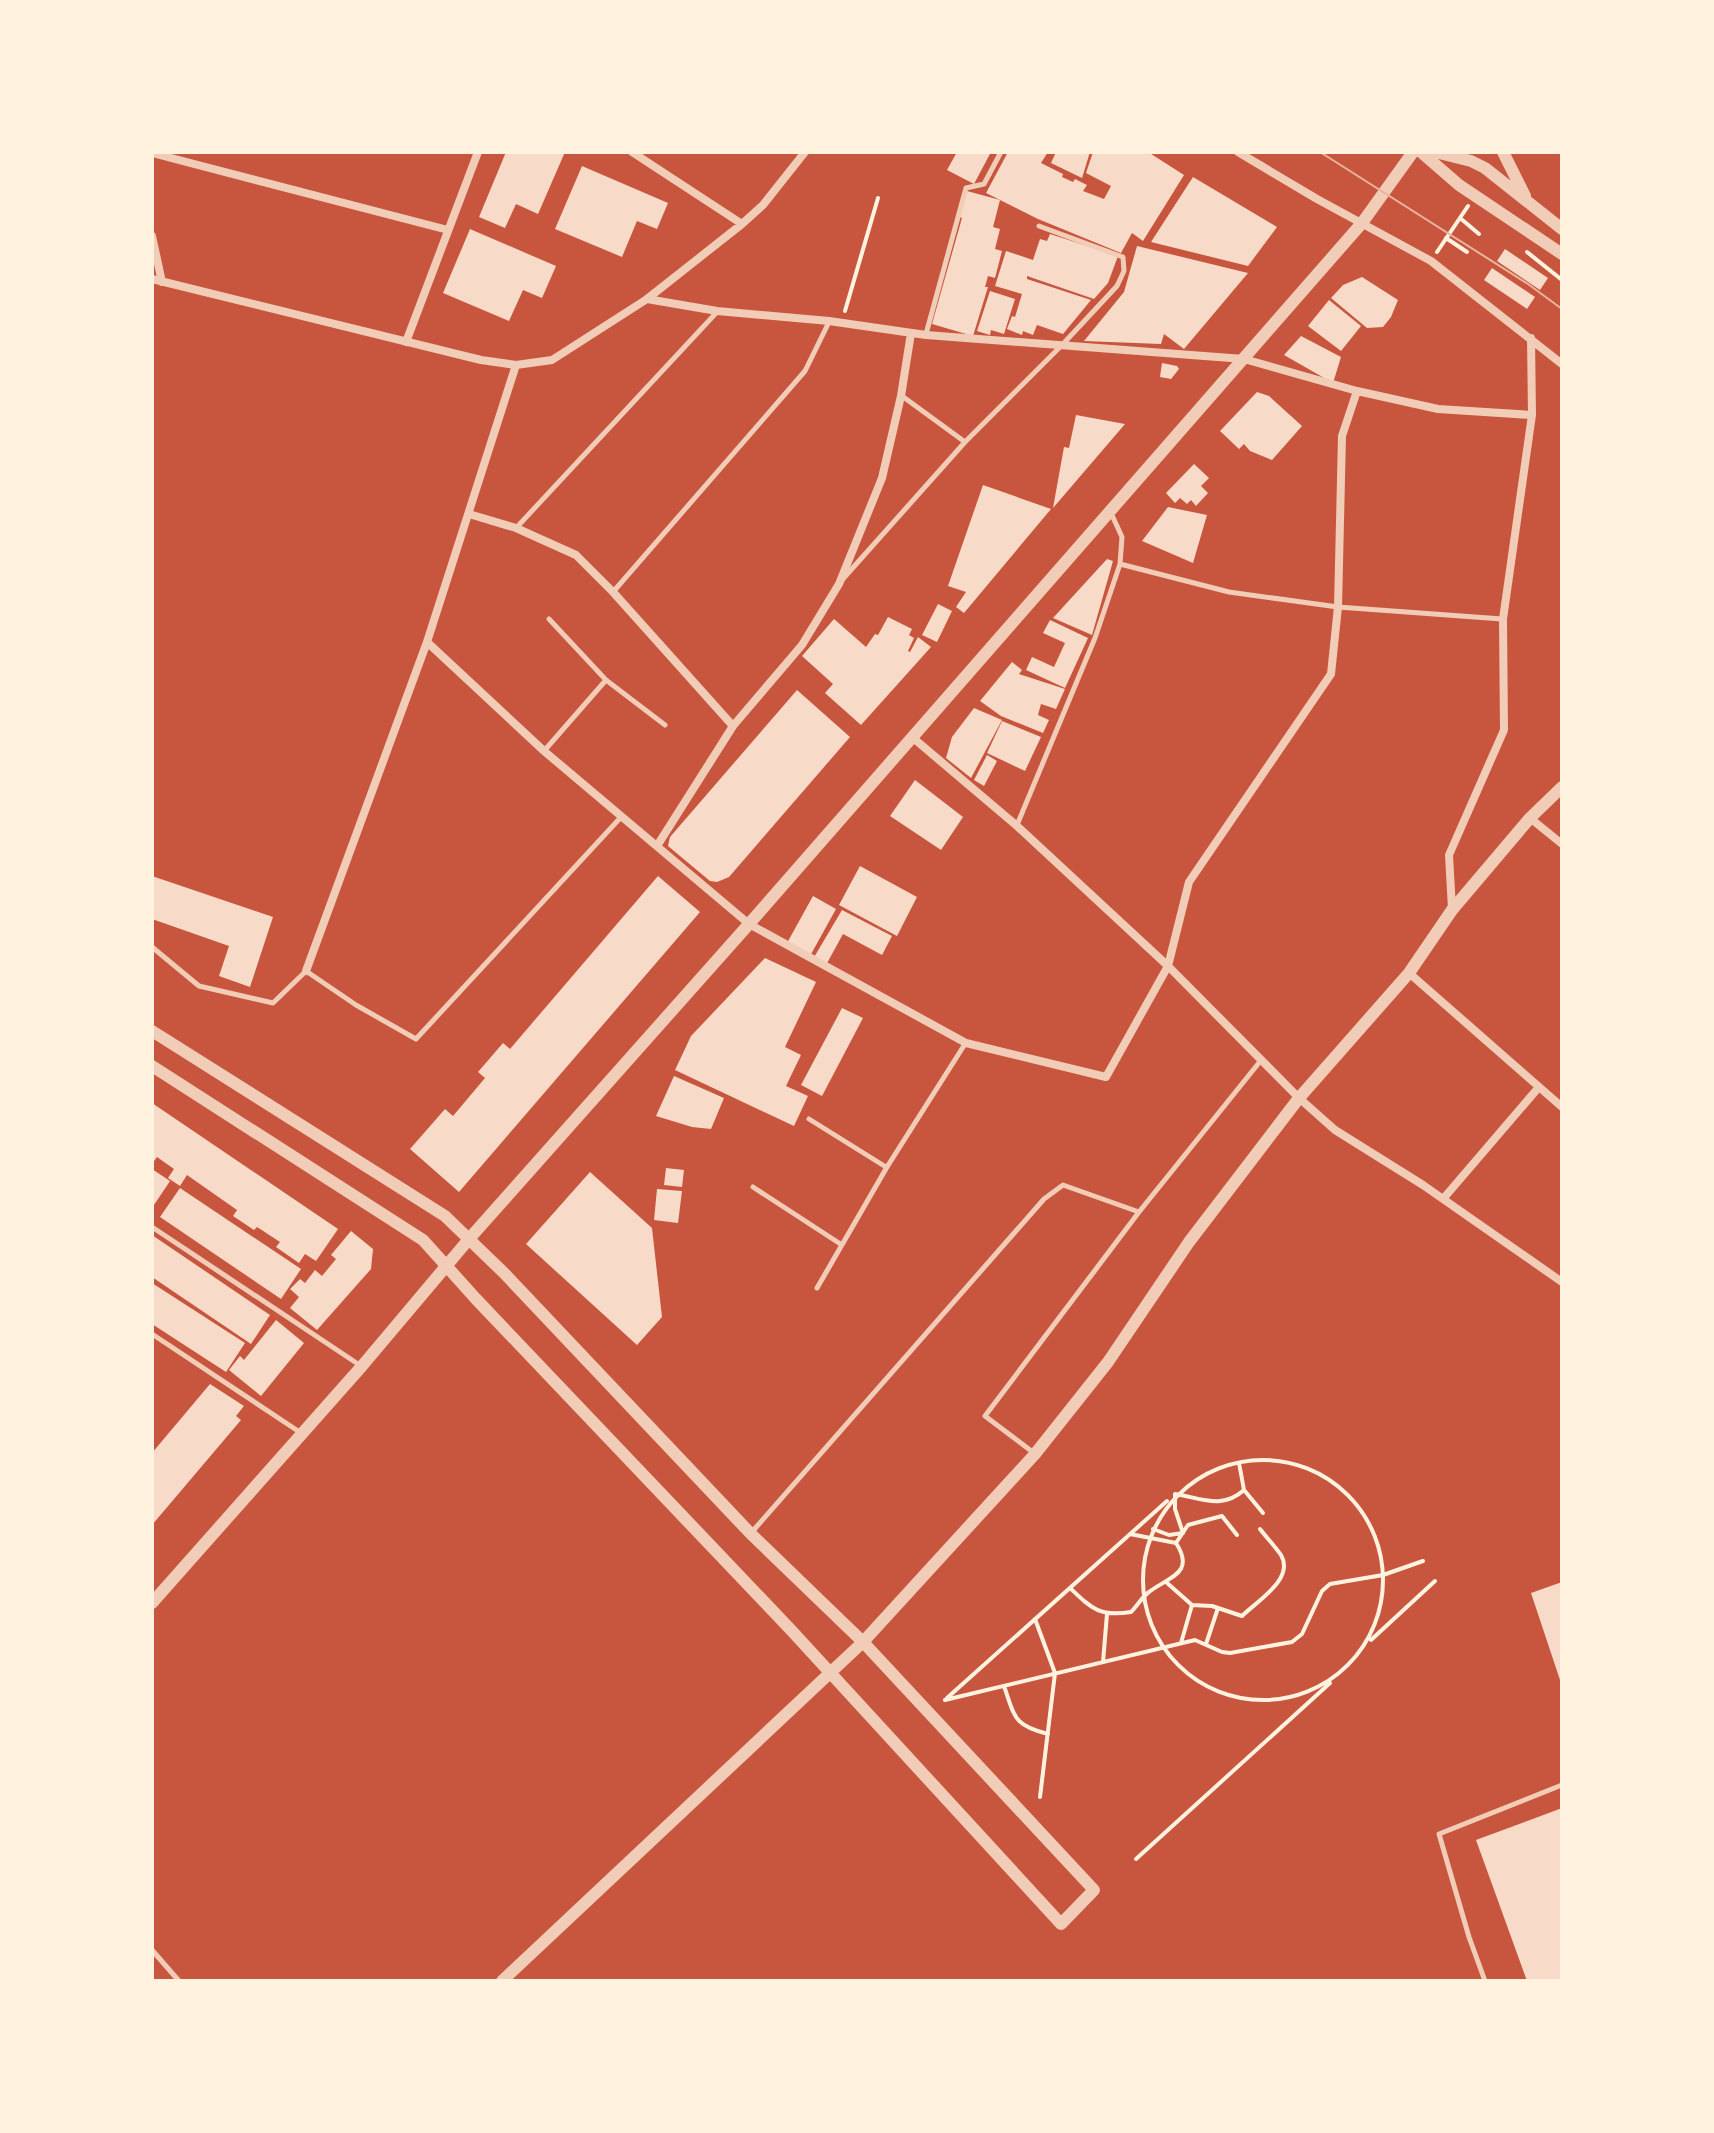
<svg xmlns="http://www.w3.org/2000/svg" width="1714" height="2133" font-family="Inter,sans-serif">
<style>
.building{fill:#f7dbc8}
.lines{fill:none;stroke-linecap:round;stroke-linejoin:round}
.path{stroke:#fff3e0;stroke-width:4}
.service{stroke:#f1ccb7;stroke-width:5}
.minor{stroke:#f1ccb7;stroke-width:8}
.tertiary{stroke:#f1ccb7;stroke-width:12}
.tram{stroke:#e9b49f;stroke-width:2}
</style>
<rect width="100%" height="100%" fill="#c8553d"/>
<path class="building" d="M506,152H565L538,214L516,204L505,228L479,217Z
M957,152H991L974,184L947,170Z
M1008,152H1048L1041,163L1063,174L1062,177L1073,182L1075,179L1087,185L1083,191L1104,199L1111,186L1086,173L1093,152H1148L1184,175L1143,241L1132,233L1121,253L1038,219L986,193Z
M1056,152H1090L1082,178L1051,163Z
M582,166L668,203L657,229L637,221L622,257L555,229Z
M1193,177L1277,227L1248,266L1151,242Z
M967,191L1000,200L993,227L1000,229L995,249L1002,251L995,278L988,276L985,287H988L973,336L932,324L962,218L960,217Z
M470,229L556,266L542,298L523,290L509,321L443,293Z
M1050,234L1118,256L1108,283L1094,299L1027,276V279L1091,300L1063,334L1037,325L1033,335L1023,331L1022,335L1007,329L1012,316L1015,317L1022,294L995,286L1006,251L1033,260L1040,239L1047,241Z
M1137,246L1248,273L1184,349L1164,334L1161,344L1084,341L1124,292Z
M1505,249L1548,278L1540,290L1497,261Z
M1492,268L1535,297L1527,309L1484,280Z
M1362,277L1398,300L1391,317L1383,327L1367,328L1331,298L1343,285Z
M990,291L1015,299L1004,334L991,330L990,335L977,331Z
M1329,300L1361,326L1341,351L1308,326Z
M1301,336L1341,357L1333,383L1284,355Z
M1162,363L1177,366L1179,369L1171,379L1160,377Z
M1257,392L1269,396L1302,426L1272,460L1250,451L1244,444L1239,449L1220,431Z
M1076,415L1125,424L1053,508L1064,447L1069,448Z
M1194,464L1209,478L1201,486L1208,493L1196,506L1191,500L1187,504L1180,498L1175,503L1166,493Z
M983,485L1051,509L964,613L956,607L966,592L948,586Z
M1168,507L1207,515L1193,563L1142,541Z
M1107,559L1113,561L1092,635L1053,618Z
M938,604L952,611L937,642L922,635Z
M888,617L912,629L909,635L914,638L908,651L910,652L918,637L931,647L861,725L825,693L833,684L802,656L834,619L866,647L875,634L878,635Z
M1050,620L1088,638L1065,688L1026,670L1032,657L1054,667L1065,643L1043,633Z
M1012,662L1022,670L1019,674L1065,689L1056,709L1041,704L1038,715L1049,720L1043,733L1001,716L980,701Z
M797,690L850,737L729,877L717,882L710,881L668,846L670,837Z
M974,708L1002,720L971,778L946,758L952,737Z
M1002,721L1041,737L1025,771L987,753Z
M987,755L997,761L984,786L974,780Z
M915,780L963,817L941,850L890,816Z
M860,866L917,897L897,936L839,905Z
M152,876L273,917L250,987L219,976L229,946L152,919Z
M658,876L700,912L459,1192L410,1149L445,1109L453,1116L485,1078L478,1072L503,1043L510,1049Z
M813,896L836,909L810,956L787,943Z
M842,910L892,936L882,955L843,934L826,965L813,959Z
M765,958L816,982L785,1047L801,1055L786,1086L808,1096L794,1126L675,1070L691,1036Z
M842,1008L863,1018L822,1096L801,1085Z
M674,1076L724,1098L711,1129L692,1127L656,1116Z
M152,1103L338,1229L316,1261L305,1254L299,1263L276,1247L280,1242L257,1227L254,1230L233,1216L237,1210L187,1175L180,1186L168,1178L174,1169L157,1157L152,1164Z
M666,1168L684,1170L682,1187L664,1185Z
M152,1169L170,1181L152,1208Z
M590,1172L652,1228L662,1317L637,1345L526,1244Z
M180,1188L301,1269L281,1299L160,1217Z
M657,1189L682,1191L678,1223L654,1220Z
M351,1231L373,1249L371,1269L317,1330L290,1308L299,1297L290,1289L300,1279L305,1283L315,1270L322,1276L336,1259L331,1255Z
M152,1235L270,1315L251,1344L152,1277Z
M152,1283L245,1343L226,1372L152,1324Z
M276,1320L304,1343L261,1396L229,1370L240,1356L244,1360Z
M210,1384L244,1406L236,1416L241,1420L152,1525V1453Z
M1562,1582V1683H1561L1531,1593Z
M1562,1808V1981H1527L1476,1840Z"/>
<g class="lines">
<path class="path" d="M1460,218L1479,234
M1446,238L1467,252
M1437,252L1468,206
M1527,252L1562,280
M845,311L878,198
M1143 1580a120 120 0 1 1 240 0a120 120 0 1 1-240 0Z
M1244,1490L1263,1513
M1153,1529L1169,1535L1183,1533L1175,1509V1494C1201,1498 1222,1510 1244,1490L1239,1463
M1176,1543L1188,1525L1222,1516L1237,1535
M1166,1582L1192,1605L1181,1643
M1070,1588C1092,1609 1100,1617 1131,1612C1137,1606 1142,1597 1149,1592C1168,1577 1196,1574 1176,1543L1130,1534
M1192,1605L1212,1606L1242,1616C1257,1601 1295,1579 1281,1555C1275,1546 1266,1537 1260,1529
M1035,1619L1055,1673L1040,1797
M1371,1640L1435,1581
M1206,1644L1218,1608
M1103,1662L1107,1614
M1004,1686C1015,1717 1013,1725 1048,1734
M947,1698L1167,1501
M945,1700L1195,1640L1222,1652L1230,1653L1292,1642L1302,1634L1322,1591L1330,1584L1383,1575L1423,1561
M1136,1859L1330,1683"/>
<path class="service" d="M926,334L966,188L984,184L1001,152
M902,396L965,442
M517,527L717,312
M1120,564L1229,592L1338,607L1502,619
M842,580L965,442L1062,345L1117,286L1124,271L1123,257L1039,226
M613,592L805,371L829,322
M549,619L606,680L665,725
M544,751L606,680
M1017,825L1095,638L1120,564L1122,537L1111,513
M152,947L199,986L273,1003L306,971L356,1005L416,1039L622,816
M809,1119L886,1167
M753,1187L842,1245
M152,1227L361,1366
M817,1288L887,1167L965,1044
M152,1334L301,1433
M1034,1453L985,1416L1139,1212L1262,1059
M751,1533L1044,1199L1063,1185L1139,1212
M152,1950L179,1981
M1485,1981L1469,1937L1439,1834L1562,1785"/>
<path class="minor" d="M632,152L742,224
M1238,152L1317,199L1431,261L1562,364
M152,153L448,230
M152,236L162,282
M152,279L481,360L516,365L552,360L647,299L742,224L763,205L805,152
M647,299L717,311L829,321L926,335L1244,359L1357,391L1438,409L1532,415
M406,342L478,152
M516,365L427,642L544,751L749,924L966,1043L1106,1077L1168,966L1189,882L1331,674L1338,607L1342,436L1357,391
M469,514L516,528L576,555L613,592L733,726
M912,737L1017,826L1168,966L1299,1098L1335,1130L1423,1185L1562,1282
M1530,818L1562,844
M657,846L733,726L802,645L839,584L882,478L901,396L911,333
M1452,909L1449,855L1504,730L1503,619L1532,415L1531,338
M306,971L427,642
M1409,973L1562,1107
M1443,1199L1539,1087"/>
<path class="tertiary" d="M1421,152L1459,185L1562,254
M1435,152L1471,161L1485,168L1562,229
M1503,152L1525,196
M152,1031L445,1216L503,1272L751,1534L863,1642L1094,1890L1061,1924L791,1630L476,1299L423,1240L152,1066
M152,1603L362,1366L469,1239L749,924L1362,223L1413,152
M502,1981L863,1642L1035,1454L1108,1362L1189,1242L1299,1098L1409,973L1452,910L1530,818L1562,787"/>
<path class="tram" d="M1320,152L1528,284L1562,309"/>
</g>
<rect width="1714" height="2133" fill="none" stroke="#fff3e0" stroke-width="308"/>
</svg>
